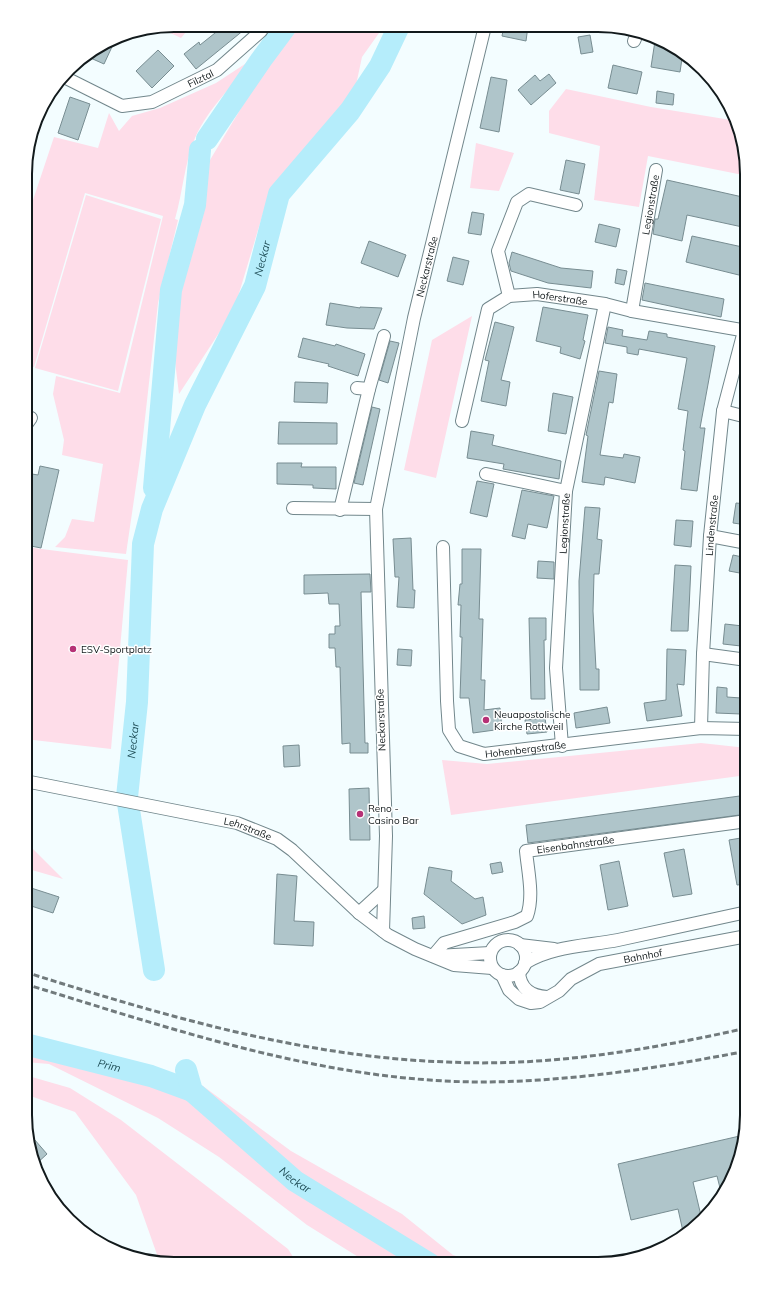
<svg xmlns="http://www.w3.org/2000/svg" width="772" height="1289" font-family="Mulish,sans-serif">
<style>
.green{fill:#fedde9}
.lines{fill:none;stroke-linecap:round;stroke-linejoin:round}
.river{stroke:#b5edfb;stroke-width:22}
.building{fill:#afc5ca;stroke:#788d92}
.minor-casing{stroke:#72878c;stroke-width:14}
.minor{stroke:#fff;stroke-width:12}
.rail{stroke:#717a7c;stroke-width:3;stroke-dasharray:6 3;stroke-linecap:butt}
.poi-dot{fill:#b63176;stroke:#fff;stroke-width:1.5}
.labels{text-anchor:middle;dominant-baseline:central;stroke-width:3;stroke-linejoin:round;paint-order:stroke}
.street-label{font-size:10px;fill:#121a1c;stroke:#fff}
.poi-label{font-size:10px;fill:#121a1c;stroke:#fff;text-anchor:start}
.water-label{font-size:11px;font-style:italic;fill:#1f4d56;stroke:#fff}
.rim{fill:none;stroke:#121a1c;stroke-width:2}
</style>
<rect width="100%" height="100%" fill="#f3fdff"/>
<path class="green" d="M174,25H192L181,38L160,28Z
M302,25L384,26L362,57L353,99L267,200L234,310L179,394L174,353L176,304L189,256L207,165L270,60Z
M260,54C238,80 209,106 195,138C184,164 183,192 175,219L178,220L158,303L142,445L126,554L55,547L65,537L72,519L94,522L103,464L62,455L64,440L53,394L56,376L120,393L163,216L85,193L34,367L26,365V221L54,137L98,148L109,113L119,131L132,116L160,108L216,83Z
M566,89L651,107L737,121L745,164L743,175L648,156L639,207L594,200L600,146L549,133V111Z
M476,143L514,153L499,191L470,188Z
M86,195L161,219L118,391L35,368Z
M472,316L436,478L404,470L432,340Z
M26,547L128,560L111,749L25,739Z
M701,743L747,748V775L451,815L442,760L487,764Z
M25,841L63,879L25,868Z
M25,1033L52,1040L166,1081L203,1086L291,1151L402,1214L453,1255L481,1264L368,1263L307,1225L219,1157L158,1118L49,1064L25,1062Z
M25,1075L70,1088L121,1120L288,1249L297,1263H160L136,1195L75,1112L25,1094Z
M333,1256L349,1263H332L330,1260Z"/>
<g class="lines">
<g class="river">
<path d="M207,139L261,60L287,25"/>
<path d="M154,488L171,290L195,205L200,150"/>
<path id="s1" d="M154,970L127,797L137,702L143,544L152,509L195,405L255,286L279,194L350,111L380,66L399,26"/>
<path id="s2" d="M25,1044L151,1076L192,1091"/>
<path id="s3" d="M186,1070L192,1091L295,1181L430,1264"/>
</g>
</g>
<path class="building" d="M225,25H250L196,69L184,54L199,42L200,45Z
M504,26H528L526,41L502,36Z
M590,35L593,52L581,54L578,37Z
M117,36L104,64L86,56L107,42Z
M655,41L667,43L683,52L680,72L651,67Z
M158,50L174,66L152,88L136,71Z
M613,65L642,72L637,94L608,88Z
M549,74L556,83L531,105L518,90L535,75L540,81Z
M491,77L507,80L499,132L480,128Z
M657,91L674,94L673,105L656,103Z
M70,97L90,104L78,140L58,133Z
M566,160L585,164L579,194L560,190Z
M667,180L747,198V228L687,215L682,241L653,234L655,219H658Z
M472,212L484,214L481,235L468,233Z
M599,224L620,229L616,247L595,242Z
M692,236L747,248V277L686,262Z
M369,241L406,255L398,277L361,263Z
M512,252L561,268L593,271L591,288L548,283L511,271L509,263Z
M453,257L469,261L463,285L447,281Z
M617,269L627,271L624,285L615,283Z
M645,283L724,299L721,317L642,300Z
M330,303L360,308V307L382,308L374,329L347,328L326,325Z
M543,307L588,315L583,340L585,341L580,359L560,353L561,347L536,341Z
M495,322L514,327L501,380L510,382L506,406L481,401L489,361L485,360Z
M608,327L623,330L622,336L647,340L649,331L667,334V337L715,346L700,428H705L697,491L681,489L685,451L683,450L688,411L678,409L687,358L639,349L638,355L627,353V347L605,343Z
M303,338L335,346L336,344L365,354L358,376L328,366L329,364L298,357Z
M390,341L399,343L388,383L379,380Z
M599,371L617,374L613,403L609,402L600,455L623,458L624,454L640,457L635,483L605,477L604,485L582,482L588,436L586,435Z
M295,382L328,383L327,403L294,402Z
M553,393L573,397L566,434L548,431Z
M372,407L380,409L363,485L354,483Z
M279,422L337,423V444H278Z
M471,431L494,435L492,445L561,461L559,479L503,469L504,464L467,458Z
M277,463H302L301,467H336V489L313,488V485L277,484Z
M40,466L59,470L41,548L26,545V473L38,475Z
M477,481L494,484L487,517L470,513Z
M522,490L554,496L547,528L528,524L525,539L512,536Z
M736,503L747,504V525L733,523Z
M585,507L600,508L597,539L602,540L599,574H594L593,611L596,669H599V690H580L579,581Z
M676,520L693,521L691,547L674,545Z
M411,538L413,590H415L414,608L397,607L399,577H395L393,539Z
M462,549H481L479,619H483L481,680H485L484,710L500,708L502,729L473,733L469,698H460L462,637H460L461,605H458L460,584H462Z
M733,555L747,558L745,574L729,571Z
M538,561L554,562V579L537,578Z
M675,565L691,566L688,631H671Z
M370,574L371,592H361L365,743H368V753H350V743L342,744L340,667H336L335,648H329V634H335V626H340L339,604H329L328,593L304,594V575Z
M529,618H546V640H544L545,699H531Z
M725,624L743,626L741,646L723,644Z
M398,649L412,650L411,666L397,665Z
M667,649L686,650L684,685L677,684L682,716L647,721L644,703L666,700Z
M717,687L727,688V697L741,698V714L716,713Z
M607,707L610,723L576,728L574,713Z
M545,718L547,732L527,734L525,720Z
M299,745L300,766L284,767L283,746Z
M369,788L370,840H350L349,789Z
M747,795V814L528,843L526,825Z
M747,837V884L737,885L729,840Z
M684,849L692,894L673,897L664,853Z
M619,861L628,906L608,910L600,865Z
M501,862L503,872L492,874L490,864Z
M429,867L452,871L451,881L475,899L483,897L486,915L462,924L424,894Z
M277,874L297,876L294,921L314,922L313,946L274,944Z
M25,886L59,897L53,913L25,904Z
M424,916L425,928L413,929L412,918Z
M28,1132L47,1154L35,1165L33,1154Z
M744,1135L736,1172L722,1196L717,1176L693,1182L702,1220L689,1233L684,1236L678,1209L631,1220L618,1164Z"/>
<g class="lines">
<g class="minor-casing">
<g id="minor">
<path d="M634,41L638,32"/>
<path id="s4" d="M64,77L122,106L152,102L217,70L261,31L265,25"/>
<path d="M509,296L498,251L517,202L529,194L576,205"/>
<path id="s5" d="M632,311L656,170"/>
<path d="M357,388L369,389"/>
<path d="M723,411L747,417"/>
<path id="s6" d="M462,421L488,309L509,296L537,294L605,304L632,311L747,331"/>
<path d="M26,425L31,418"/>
<path d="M486,474L566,491"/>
<path d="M293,508L376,509"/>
<path d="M340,510L369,389L384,336"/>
<path d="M710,536L747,543"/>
<path id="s7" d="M443,547L447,701L449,730L459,746L484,754L701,728L747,729"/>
<path d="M703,654L747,660"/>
<path id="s8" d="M701,728L703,654L710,536L723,411L744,331L747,327"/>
<path id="s9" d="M562,746L556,668L566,491L605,304"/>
<path id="s10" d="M25,781L237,823L277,839L292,850L359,913L388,935L415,949L454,965L492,968"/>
<path d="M359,913L383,891"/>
<path id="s11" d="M383,931L386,836L376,509L414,318L485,26"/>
<circle cx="508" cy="958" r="18"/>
<path d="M520,945L554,949"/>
<path id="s12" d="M433,956L444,943L515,922L527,916C534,896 528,872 526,851L747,821"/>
<path d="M436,956L490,953"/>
<path d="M525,963C551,946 588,946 618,940C661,931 704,921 747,912"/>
<path d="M519,972C520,989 531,996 547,997"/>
<path id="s13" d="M502,975L509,990L519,999L531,1003L540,1002L559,991L571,979L599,964L747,936"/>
</g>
</g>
<use href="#minor" class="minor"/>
<path class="rail" d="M25,972C162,1015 302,1057 447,1062C548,1067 648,1050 747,1028
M25,984C173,1029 322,1081 479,1082C569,1082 658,1068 747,1051"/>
</g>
<g class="poi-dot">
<circle cx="73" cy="649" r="4"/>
<circle cx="486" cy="720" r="4"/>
<circle cx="360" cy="814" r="4"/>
</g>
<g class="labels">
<g class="street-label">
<text stroke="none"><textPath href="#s4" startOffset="149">Filztal</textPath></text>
<text stroke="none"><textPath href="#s5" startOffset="108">Legionstraße</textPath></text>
<text stroke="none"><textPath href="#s11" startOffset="670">Neckarstraße</textPath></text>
<text stroke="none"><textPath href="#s6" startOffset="191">Hoferstraße</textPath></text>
<text stroke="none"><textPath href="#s9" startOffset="223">Legionstraße</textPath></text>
<text stroke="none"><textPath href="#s8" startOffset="203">Lindenstraße</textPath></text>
<text transform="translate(381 720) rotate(-92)">Neckarstraße</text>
<text stroke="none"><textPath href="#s7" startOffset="270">Hohenbergstraße</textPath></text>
<text stroke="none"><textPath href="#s10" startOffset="228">Lehrstraße</textPath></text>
<text stroke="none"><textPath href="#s12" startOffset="220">Eisenbahnstraße</textPath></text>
<text stroke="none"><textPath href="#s13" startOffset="167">Bahnhof</textPath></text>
</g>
<g class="poi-label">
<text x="81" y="649">ESV-Sportplatz</text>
<text x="494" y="714">Neuapostolische<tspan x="494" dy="12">Kirche Rottweil</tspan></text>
<text x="368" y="808">Reno -<tspan x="368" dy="12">Casino Bar</tspan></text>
</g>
<g class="water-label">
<text stroke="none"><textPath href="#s1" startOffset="739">Neckar</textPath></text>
<text stroke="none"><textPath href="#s1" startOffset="232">Neckar</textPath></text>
<text stroke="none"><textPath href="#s2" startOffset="87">Prim</textPath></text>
<text stroke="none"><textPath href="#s3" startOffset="158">Neckar</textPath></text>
</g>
</g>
<path d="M0 0H772V1289H0ZM174 32H598A142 142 0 0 1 740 174V1115A142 142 0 0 1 598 1257H174A142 142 0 0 1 32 1115V174A142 142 0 0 1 174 32Z" fill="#fff" fill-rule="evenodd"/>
<path class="rim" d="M174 32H598A142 142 0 0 1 740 174V1115A142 142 0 0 1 598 1257H174A142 142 0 0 1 32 1115V174A142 142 0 0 1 174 32Z"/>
</svg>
